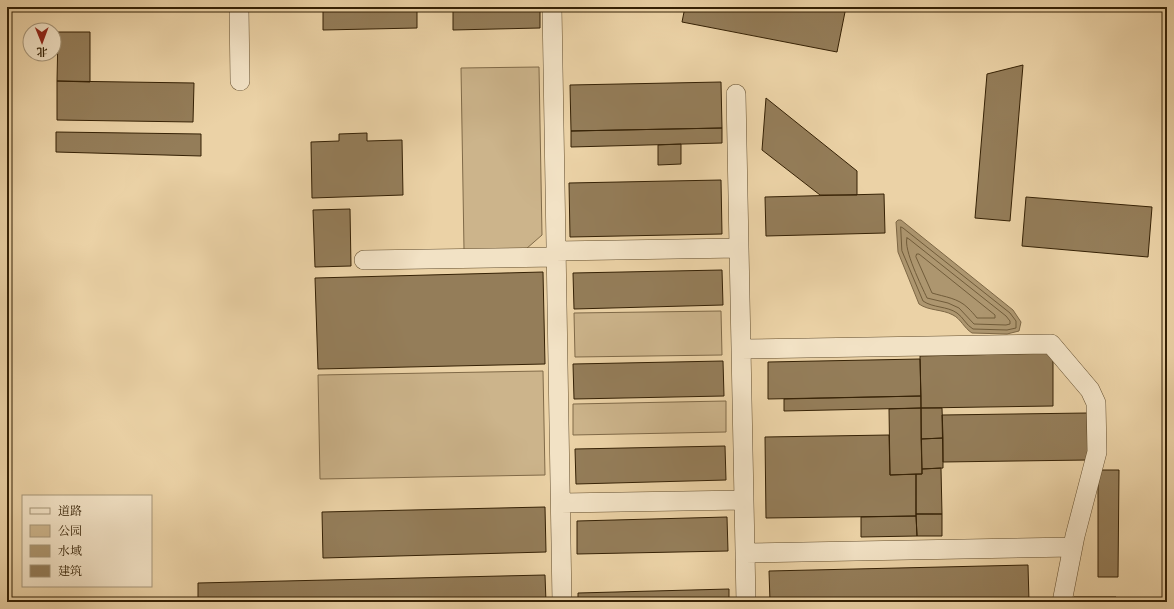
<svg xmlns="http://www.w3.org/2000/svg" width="1174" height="609" font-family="Alegreya,'Noto Serif SC',serif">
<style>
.green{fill:#ccb48b;stroke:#806a48}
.water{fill:#ad966f;stroke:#7d6745}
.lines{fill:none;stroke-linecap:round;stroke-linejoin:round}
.shore{stroke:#715c3a;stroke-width:1}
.building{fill:#947d59;stroke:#352105}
.minor-casing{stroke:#624d2d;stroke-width:20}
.minor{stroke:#f2e2c5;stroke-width:19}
</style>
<rect width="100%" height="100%" fill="#ebd2a6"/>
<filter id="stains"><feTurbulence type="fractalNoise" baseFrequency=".005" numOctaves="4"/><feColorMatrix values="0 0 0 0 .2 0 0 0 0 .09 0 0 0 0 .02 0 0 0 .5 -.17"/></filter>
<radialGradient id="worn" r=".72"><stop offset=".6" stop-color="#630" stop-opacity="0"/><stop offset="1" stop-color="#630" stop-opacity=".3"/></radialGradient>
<path class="green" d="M539,67L542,235L526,249L464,250L461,68Z
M721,311L722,355L575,357L574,313Z
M543,371L545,475L320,479L318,375Z
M726,401V432L573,435V404Z"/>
<path class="water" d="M898,220H901L1013,310L1021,322L1019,331L1007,334L972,333C964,328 961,319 953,315C942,309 929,311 919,304L898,252L896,222Z"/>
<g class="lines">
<path class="shore" d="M901,227L903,228L1010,313L1016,321V328L1007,330L973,329C966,325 963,317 957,313C947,306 933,308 923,301L902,251Z
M907,238L909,239L1006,316L1010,321V324L1006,325L974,324L959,308L948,303L927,298C922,287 903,249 907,238Z
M917,254H919L995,315V318H977C974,314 971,311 968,308C958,298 945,297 932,293L916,257Z"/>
</g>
<path class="building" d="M323,7H417V28L323,30Z
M491,7H540V28L453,30V8Z
M685,7H846L837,52L682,22Z
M58,32H90V82L57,81Z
M1023,65L1010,221L975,218L987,74Z
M57,81L194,83L193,122L57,120Z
M721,82L722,128L571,131L570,85Z
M766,98L857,171V195H820L762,150Z
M722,128V143L571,147V131Z
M56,132L201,134V156L56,152Z
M367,133V141L402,140L403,195L312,198L311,142L339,141V134Z
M681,144V164L658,165V145Z
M721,180L722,234L570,237L569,183Z
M884,194L885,233L766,236L765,197Z
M1026,197L1152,207L1148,257L1022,246Z
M350,209L351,266L315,267L313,210Z
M722,270L723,305L574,309L573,273Z
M543,272L545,364L318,369L315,278Z
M1053,353V406L921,408L920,356Z
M920,359L921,396L768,399V362Z
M723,361L724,396L574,399L573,364Z
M921,396V408L784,411V399Z
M921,408H942L943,438L921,439Z
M921,408L922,474L890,475L889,409Z
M1087,413L1088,460L943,462L942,415Z
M889,435L890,475L916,474V516L766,518L765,437Z
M943,438V468L922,469L921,439Z
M725,446L726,480L576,484L575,449Z
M941,468L942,514H916V474H922V469Z
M1098,470H1119L1118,577H1098Z
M545,507L546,552L323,558L322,512Z
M916,514H942V536H917Z
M916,516L917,536L861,537V517Z
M727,517L728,551L577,554V521Z
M1028,565L1029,602H770L769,571Z
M545,575L546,602H198V583Z
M729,589V602H578V593Z
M1074,597H1116V602H1074Z"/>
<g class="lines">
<g class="minor-casing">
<path id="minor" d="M239,7L240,81
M552,7L562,602
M736,94L746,602
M556,251L739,248
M364,260L557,257
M741,349L1051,344L1090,390L1096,403L1097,452L1075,536L1062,602
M561,503L744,500
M745,553L1073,547"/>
</g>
<use href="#minor" class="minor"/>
</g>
<rect width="1174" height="609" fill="none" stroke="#ebd2a6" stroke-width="24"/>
<rect x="8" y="8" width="1158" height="593" fill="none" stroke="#352105" stroke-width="2"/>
<rect x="12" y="12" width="1150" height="585" fill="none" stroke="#352105"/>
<rect x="22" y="495" width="130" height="92" fill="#f2e2c5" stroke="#a69578"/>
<rect x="30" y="508" width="20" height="6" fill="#f2e2c5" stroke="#a69578"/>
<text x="58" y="515" font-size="12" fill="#352105">道路</text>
<rect x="30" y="525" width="20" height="12" fill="#ccb48b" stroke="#a69578"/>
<text x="58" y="535" font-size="12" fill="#352105">公园</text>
<rect x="30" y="545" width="20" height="12" fill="#ad966f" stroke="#a69578"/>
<text x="58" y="555" font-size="12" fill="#352105">水域</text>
<rect x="30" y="565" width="20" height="12" fill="#947d59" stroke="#a69578"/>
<text x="58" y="575" font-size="12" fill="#352105">建筑</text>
<g transform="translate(42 42) rotate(179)"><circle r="19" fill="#f2e2c5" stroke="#a69578"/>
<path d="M0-3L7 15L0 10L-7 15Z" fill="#8f2418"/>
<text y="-6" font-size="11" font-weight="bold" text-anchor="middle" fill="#352105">北</text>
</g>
<rect width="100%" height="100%" filter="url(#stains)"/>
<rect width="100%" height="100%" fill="url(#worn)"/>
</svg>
